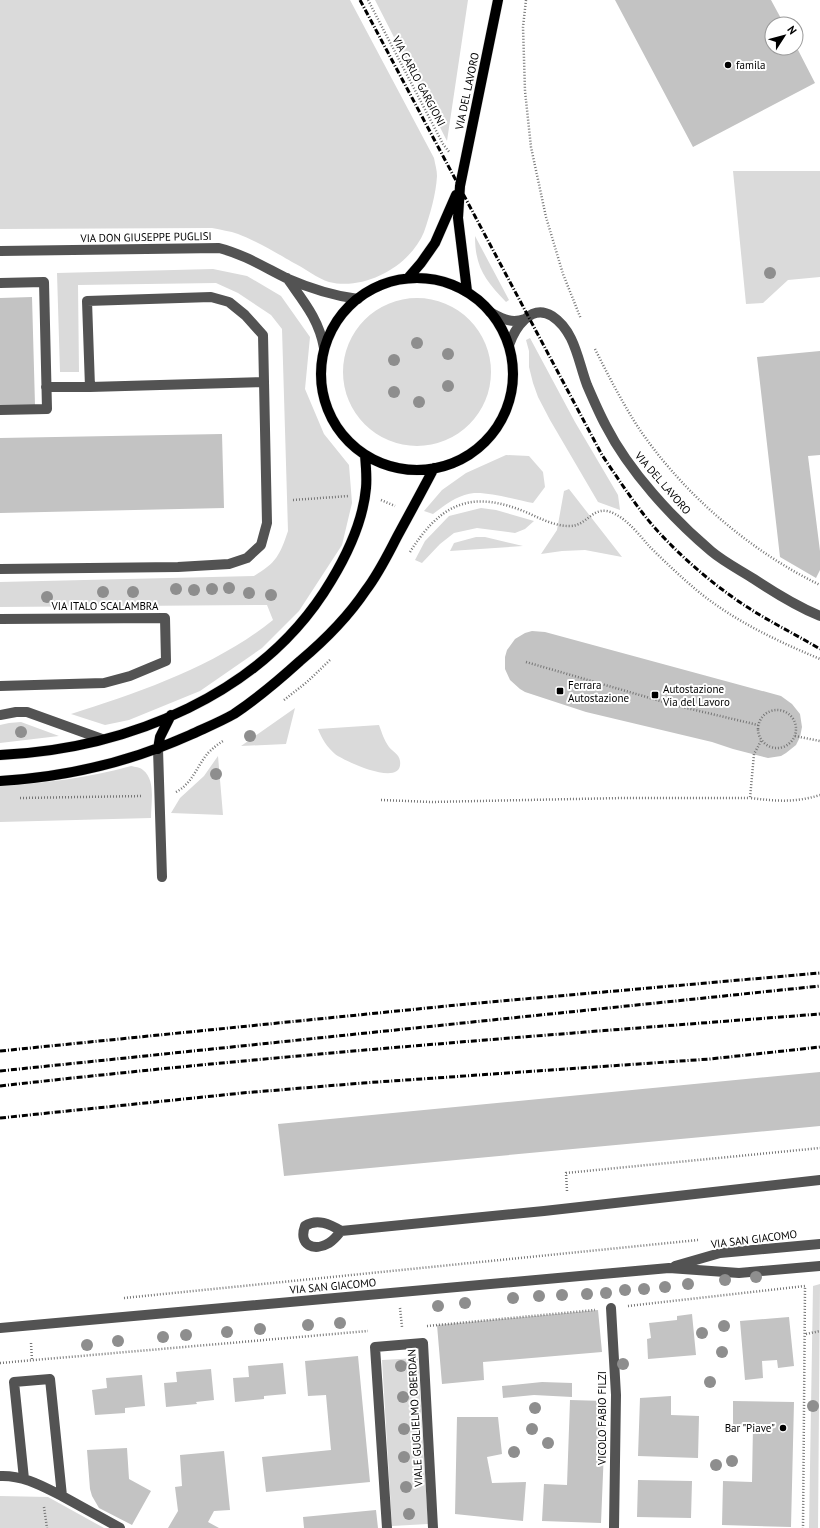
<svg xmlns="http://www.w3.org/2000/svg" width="820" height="1528" font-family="'PT Sans',sans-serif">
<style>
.green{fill:#dadada}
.building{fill:#c3c3c3}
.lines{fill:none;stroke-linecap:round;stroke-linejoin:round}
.major-casing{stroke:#dbdbdb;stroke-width:11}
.path{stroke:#757575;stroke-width:2.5;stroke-dasharray:1 2;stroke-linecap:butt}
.minor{stroke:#535353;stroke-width:10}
.major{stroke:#000;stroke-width:10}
.rail{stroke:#000;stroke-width:3;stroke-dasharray:6 2 1 2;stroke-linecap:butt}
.tree{fill:#8e8e8e}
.poi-dot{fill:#000;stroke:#fff;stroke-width:1.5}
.labels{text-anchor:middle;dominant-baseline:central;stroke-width:4;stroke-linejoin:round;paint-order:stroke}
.poi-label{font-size:11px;fill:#000;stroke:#fff;text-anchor:start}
.street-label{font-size:11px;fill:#000;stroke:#fff}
</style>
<rect width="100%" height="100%" fill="#fff"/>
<path class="green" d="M0,0H350L434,158C435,164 437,170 437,176C436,194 430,215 424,232C410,266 365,291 329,282C318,279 303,267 292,262C277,253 254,240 238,234C230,231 221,230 212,228L0,229Z
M375,0H468L447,141Z
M733,171H820V277L788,280L763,303L746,304Z
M475,236L509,300L506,302C485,280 475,267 475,236Z
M213,269L247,276L281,296L310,337L305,389L324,434L349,465L352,503L342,545L299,611L262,648L200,691L129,720L105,725L71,714C139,693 218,665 273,620L267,605L0,607V582L254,576C276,563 280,555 288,531L282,329L271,315L238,293L216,283L78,285L79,372H60L57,273Z
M343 372a74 74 0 1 1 148 0a74 74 0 1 1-148 0Z
M530,338L575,422L618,495L620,510L598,502L550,420L538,397L533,383L529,367V351L526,340Z
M506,455L529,456L543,472L545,487L533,503C517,500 490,492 474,493C459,494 445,505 433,514L424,511L442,490L466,473Z
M569,489L622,557L585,550L562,551L541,554L557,530L564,491Z
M481,508L496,510L534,521L525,529L515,533L477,528L454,533L440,544L422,563L415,560L425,541L449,516Z
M476,537H485L523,546L450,551L454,543Z
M295,708L286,744L241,746Z
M21,722L59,736L0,743V725L9,723Z
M379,725C382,733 384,740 389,747C393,752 399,754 400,761C404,789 344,761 335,754C327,747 322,739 318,729Z
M218,756L223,815L171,813L180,798L204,776Z
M131,766C135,767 140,767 143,770C156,780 151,803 151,818L0,822V786C45,783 88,778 131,766Z
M820,1284L818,1528H809L813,1286Z
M418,1358L428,1524L392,1526L382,1360Z
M0,1496L48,1497L104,1528H0Z"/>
<path class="building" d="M615,0H771L784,24H772V48H797L815,83L693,147Z
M32,297L35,405L0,406V298Z
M820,351V455L808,456L820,551V570L816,578L780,557L757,357Z
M222,434L224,508L0,513V438Z
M532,631L545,632L781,696L792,704L800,714L802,727L800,737L796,745L786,753L781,756L768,758L733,749L712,742L586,712L525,692L520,689L510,680L505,669V657L507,650L515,639L525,633Z
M820,1072V1126L284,1176L278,1124Z
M598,1310L602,1352L483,1362L484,1380L442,1384L437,1325Z
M692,1314L696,1355L648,1359L647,1339L651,1338L649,1323L677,1320V1316Z
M789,1317L794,1366L778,1368L777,1360L762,1361L763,1378L745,1380L740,1321Z
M358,1356L370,1482L266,1492L262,1457L331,1450L326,1395L308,1396L305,1361Z
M283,1363L286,1394L264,1396V1399L235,1402L233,1378L249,1377L248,1366Z
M211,1369L214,1400L196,1402L197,1404L166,1407L164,1383L177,1382L176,1372Z
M142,1375L145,1406L125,1408V1413L95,1415L92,1390L107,1388L106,1378Z
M542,1382L572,1383V1397L534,1395L503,1398L502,1386Z
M671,1396V1415L699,1416L698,1458L638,1456L640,1398Z
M570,1400L606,1401L601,1523L542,1521L544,1484L567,1485Z
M733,1401L794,1402L791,1527L722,1525L723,1481L752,1482L753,1425H733Z
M457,1417H498L502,1454L487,1457L492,1483L526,1482L523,1521L455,1514Z
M127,1448L129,1479L151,1491L132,1525L99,1508L92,1496L90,1489L87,1450Z
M224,1451L230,1510L214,1511L208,1522L219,1528H168L178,1511L175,1487L182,1486L180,1455Z
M638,1480L692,1481L691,1518L637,1517Z
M376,1510L378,1528H304L303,1517Z"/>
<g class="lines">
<g class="major-casing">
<path id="major" d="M408,278L421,263L435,243L456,195
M321 374a96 96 0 1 1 192 0a96 96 0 1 1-192 0Z
M467,291L458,218L460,186L498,0
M158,749L160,737L171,715
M0,755C128,749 264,694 331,581C348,553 363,521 366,488C367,477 366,466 365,455
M0,781C66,777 130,762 190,735C205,728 220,722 234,714C258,698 279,680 300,661C325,640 348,617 366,590C379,573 388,554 398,535C410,513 422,491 434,468"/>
</g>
<path class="path" d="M368,0L443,144L450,153
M526,0L523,27L525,91L531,147L546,217L563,274L581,319
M595,349C608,375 621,400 636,424C680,491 748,550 820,585
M293,500L349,496
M381,500L395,506
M410,552C438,508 466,490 518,509C535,515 551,526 569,526C588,527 593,502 615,514C629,521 640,536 650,547C664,561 679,575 694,588C732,620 775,640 820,659
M526,662L674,705L758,725
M284,700L307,682L330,660
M758 729a19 19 0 1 1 38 0a19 19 0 1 1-38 0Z
M795,736L820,741
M761,741L754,754L750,798C775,801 795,803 820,795
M176,792C192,784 197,766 208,753C213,748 218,744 223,741
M20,798L143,796
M381,800L432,802L623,798H750
M567,1191L566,1173L820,1148
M124,1298L698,1240
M628,1306L805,1286L803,1528
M400,1308L402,1327
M427,1326L595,1310
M806,1334L820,1331
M31,1343L32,1360
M0,1363L368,1331
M44,1507L47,1528"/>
<path class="minor" d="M0,251L219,248C243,254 264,267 286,278C309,288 334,296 358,299
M287,278C303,301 319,319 324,348
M0,283L44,282L47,409L0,410
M490,312C503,319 511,324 525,319
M509,345C515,328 531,303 552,316C575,331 578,361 587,385C593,399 599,413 606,426C629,471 672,518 711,551C724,562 740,570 754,579C775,593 796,606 820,616
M46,387H90
M0,569L178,567L229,564L247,558L261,545L267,523L263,335L245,315L229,302L211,297L87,301L90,387L264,382
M0,619L165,618L166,661L130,676L104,683L0,686
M0,715L16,712H27L102,739
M158,749L162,877
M341,1231C337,1236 334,1240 329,1243C314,1252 298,1245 305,1226C317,1218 330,1224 341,1231L544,1211L820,1180
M675,1266L720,1253L820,1244
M611,1308L616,1395L614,1528
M0,1328L669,1268L739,1273L820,1266
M0,1476C23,1475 42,1486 62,1496L50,1379L14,1382L24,1479
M62,1496L120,1528
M387,1528L375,1347L423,1343L433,1528"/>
<use href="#major" class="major"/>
<path class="rail" d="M360,0L602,455C619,480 635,505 654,527C680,556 711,583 744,605C768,621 795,634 820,649
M0,1051L467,1004L820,973
M0,1071L820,986
M0,1086C273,1055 546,1035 820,1014
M0,1118L242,1093L363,1083L710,1059L820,1047"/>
</g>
<g class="tree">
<circle cx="770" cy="273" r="6"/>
<circle cx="417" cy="343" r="6"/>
<circle cx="448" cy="354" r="6"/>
<circle cx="394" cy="360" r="6"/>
<circle cx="448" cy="386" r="6"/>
<circle cx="394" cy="392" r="6"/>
<circle cx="419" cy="402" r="6"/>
<circle cx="229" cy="588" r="6"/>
<circle cx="176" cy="589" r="6"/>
<circle cx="212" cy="589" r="6"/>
<circle cx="194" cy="590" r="6"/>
<circle cx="103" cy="592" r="6"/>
<circle cx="133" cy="592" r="6"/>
<circle cx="249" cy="593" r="6"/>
<circle cx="271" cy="595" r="6"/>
<circle cx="47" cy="597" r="6"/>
<circle cx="21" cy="732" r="6"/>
<circle cx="250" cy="736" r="6"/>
<circle cx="216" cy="774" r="6"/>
<circle cx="756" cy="1277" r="6"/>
<circle cx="725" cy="1280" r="6"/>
<circle cx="688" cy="1284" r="6"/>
<circle cx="665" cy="1287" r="6"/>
<circle cx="644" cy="1289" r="6"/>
<circle cx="625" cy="1290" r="6"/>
<circle cx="606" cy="1293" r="6"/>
<circle cx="587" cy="1294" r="6"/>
<circle cx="562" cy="1295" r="6"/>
<circle cx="539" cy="1296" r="6"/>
<circle cx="513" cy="1298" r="6"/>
<circle cx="465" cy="1303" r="6"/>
<circle cx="438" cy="1306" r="6"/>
<circle cx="340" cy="1323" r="6"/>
<circle cx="308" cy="1325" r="6"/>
<circle cx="724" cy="1326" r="6"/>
<circle cx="260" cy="1329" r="6"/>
<circle cx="227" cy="1332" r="6"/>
<circle cx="702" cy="1333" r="6"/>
<circle cx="186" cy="1335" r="6"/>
<circle cx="163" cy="1337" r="6"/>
<circle cx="118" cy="1341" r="6"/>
<circle cx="87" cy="1345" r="6"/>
<circle cx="722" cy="1352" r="6"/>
<circle cx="623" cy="1364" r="6"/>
<circle cx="401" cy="1366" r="6"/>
<circle cx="710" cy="1382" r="6"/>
<circle cx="403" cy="1397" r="6"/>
<circle cx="813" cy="1406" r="6"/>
<circle cx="535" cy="1408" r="6"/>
<circle cx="404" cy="1429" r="6"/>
<circle cx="532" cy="1429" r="6"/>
<circle cx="548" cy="1443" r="6"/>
<circle cx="514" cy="1452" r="6"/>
<circle cx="404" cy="1457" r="6"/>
<circle cx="732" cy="1461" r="6"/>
<circle cx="716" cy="1465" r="6"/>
<circle cx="406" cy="1487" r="6"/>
<circle cx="409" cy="1514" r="6"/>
</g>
<g class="poi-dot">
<circle cx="728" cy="65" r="4"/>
<rect x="556" y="687" width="8" height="8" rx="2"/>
<rect x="651" y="691" width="8" height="8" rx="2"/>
<circle cx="783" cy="1428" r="4"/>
</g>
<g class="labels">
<g class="poi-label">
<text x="736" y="65">famila</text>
<text x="568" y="685">Ferrara<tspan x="568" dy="13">Autostazione</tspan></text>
<text x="663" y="689">Autostazione<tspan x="663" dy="13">Via del Lavoro</tspan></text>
<text x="775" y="1428" text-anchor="end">Bar "Piave"</text>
</g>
<g class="street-label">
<text transform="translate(419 81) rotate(62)">VIA CARLO GARGIONI</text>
<text transform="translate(467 91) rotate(-78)">VIA DEL LAVORO</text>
<text transform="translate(146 237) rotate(-1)">VIA DON GIUSEPPE PUGLISI</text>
<text transform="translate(663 483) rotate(49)">VIA DEL LAVORO</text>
<text x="105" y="606">VIA ITALO SCALAMBRA</text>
<text transform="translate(754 1239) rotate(-7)">VIA SAN GIACOMO</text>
<text transform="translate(333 1286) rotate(-5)">VIA SAN GIACOMO</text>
<text transform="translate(415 1418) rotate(-93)">VIALE GUGLIELMO OBERDAN</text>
<text transform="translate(602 1418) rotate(-90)">VICOLO FABIO FILZI</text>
</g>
</g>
<g transform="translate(784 36) rotate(54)"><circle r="19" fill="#ffffff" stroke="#999999"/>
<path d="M0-3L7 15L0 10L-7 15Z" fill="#000000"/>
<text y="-6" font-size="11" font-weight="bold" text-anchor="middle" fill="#000000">N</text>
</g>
</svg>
